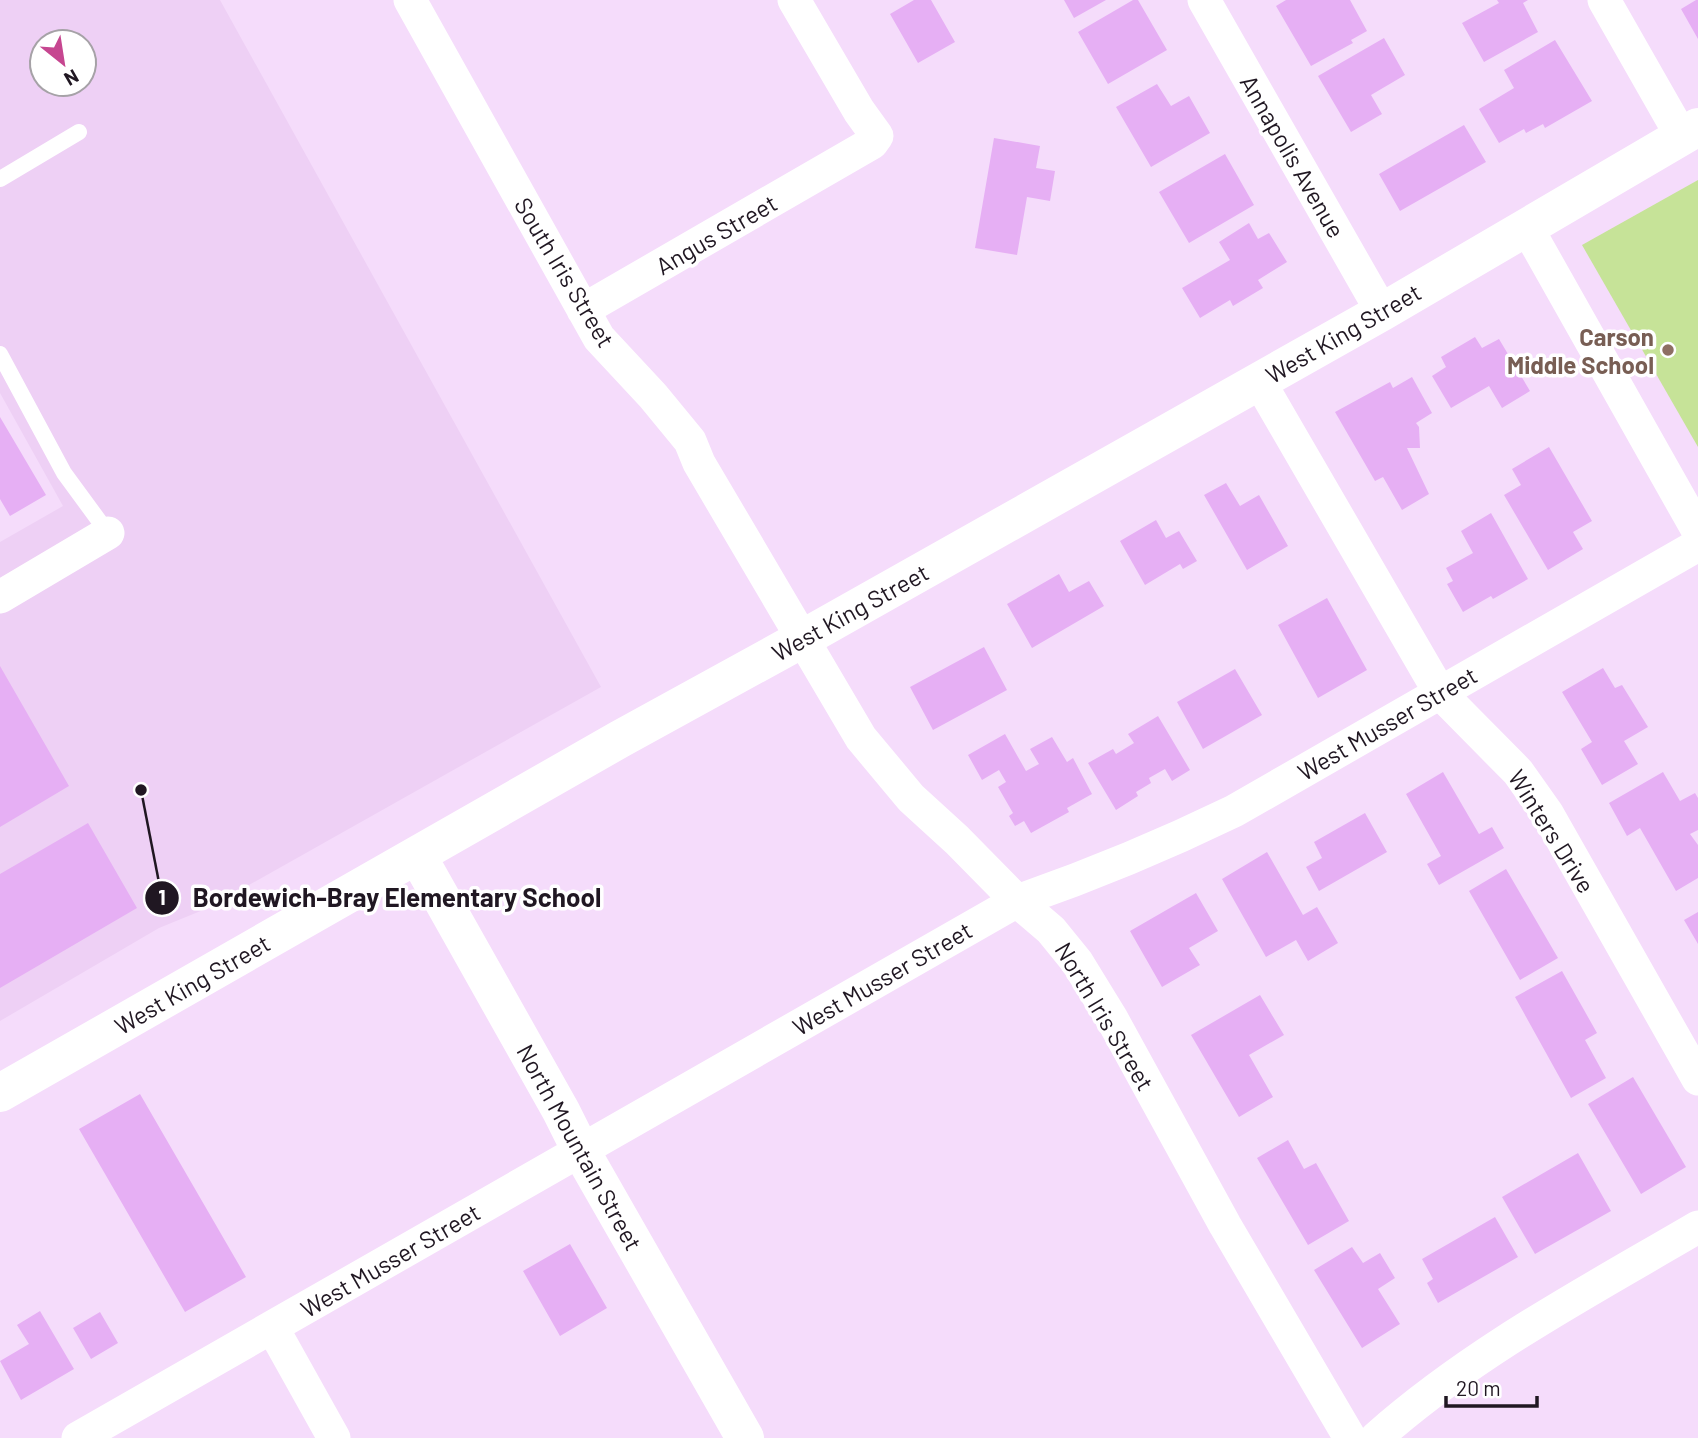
<svg xmlns="http://www.w3.org/2000/svg" width="1698" height="1438" font-family="Barlow,sans-serif">
<style>
.built{fill:#eed0f5;fill-rule:evenodd}
.green{fill:#c6e398}
.building{fill:#e6aff4}
.lines{fill:none;stroke-linecap:round;stroke-linejoin:round}
.service{stroke:#fff;stroke-width:16}
.minor{stroke:#fff;stroke-width:33}
.tertiary{stroke:#fff;stroke-width:38}
.education-dot{fill:#8d6e63;stroke:#fff;stroke-width:2.5}
.labels{text-anchor:middle;dominant-baseline:central;stroke-width:7;stroke-linejoin:round;paint-order:stroke}
.street-label{font-size:24px;fill:#201722;stroke:#fff}
.education-label{font-size:24px;font-weight:bold;fill:#785e54;stroke:#fff;text-anchor:end}
.leader{fill:none;stroke:#201722;stroke-width:2.5}
.callout-dot{fill:#201722;stroke:#fff;stroke-width:2.5}
.mark-label{font-size:21px;text-anchor:middle;font-weight:bold;fill:#fff}
.callout-label{font-size:26px;text-anchor:middle;font-weight:bold;fill:#201722;stroke:#fff;stroke-width:7;stroke-linejoin:round;paint-order:stroke}
</style>
<rect width="100%" height="100%" fill="#f5dcfb"/>
<path class="built" d="M0,0H220L601,687L208,908L159,928L0,1021V542L63,506L0,393ZM42,42H84V84H42Z"/>
<path class="green" d="M1698,180V447L1582,245Z"/>
<path class="building" d="M914,0H931L955,42L918,63L890,14Z
M1064,0H1106L1074,18Z
M1133,0H1138L1167,50L1108,84L1078,32Z
M1286,0H1350L1367,31L1351,40L1353,43L1311,66L1276,6Z
M1497,0H1528L1523,3L1538,32L1484,62L1462,23L1499,3Z
M1696,0H1698V39L1681,9Z
M1384,38L1405,75L1371,95L1382,114L1351,132L1318,76Z
M1555,40L1592,101L1545,128L1543,124L1526,133L1524,129L1499,143L1479,109L1514,88L1504,70Z
M1157,84L1171,106L1189,96L1210,133L1151,167L1116,107Z
M1464,125L1486,162L1400,211L1379,174Z
M994,138L1040,146L1036,168L1055,171L1050,201L1027,197L1017,255L975,248Z
M1225,154L1254,205L1189,243L1159,192Z
M1249,223L1258,239L1269,233L1287,262L1258,280L1263,288L1233,306L1230,300L1200,318L1182,288L1230,260L1219,242Z
M1475,337L1482,348L1499,339L1530,391L1502,408L1489,386L1451,408L1432,376L1446,367L1441,357Z
M1412,377L1432,413L1416,423L1419,427L1420,448H1407L1429,494L1402,510L1383,477L1375,481L1335,412L1390,382L1393,388Z
M0,417L46,495L10,516L0,499Z
M1549,447L1592,521L1573,532L1583,549L1548,570L1504,495L1521,485L1512,469Z
M1226,483L1240,506L1259,495L1288,546L1247,570L1204,495Z
M1491,513L1528,579L1493,599L1491,596L1463,612L1447,584L1453,581L1446,568L1473,553L1461,531Z
M1156,520L1166,538L1179,531L1197,561L1183,569L1180,564L1145,585L1120,541Z
M1059,574L1069,592L1089,581L1104,606L1032,648L1007,604Z
M1327,598L1367,670L1318,698L1278,625Z
M984,647L1007,690L933,730L910,687Z
M0,666L69,786L0,827Z
M1603,668L1615,688L1622,685L1648,727L1624,741L1638,764L1602,785L1581,749L1592,742L1562,692Z
M1235,669L1262,715L1203,749L1177,702Z
M1158,716L1190,770L1172,781L1165,769L1149,778L1151,783L1136,792L1138,796L1116,810L1088,763L1113,749L1116,754L1134,743L1128,734Z
M1005,734L1026,771L1039,764L1030,749L1052,737L1067,762L1073,758L1092,794L1067,808L1069,812L1031,833L1024,821L1015,826L1009,816L1013,813L998,787L1006,782L999,770L982,780L968,755Z
M1443,772L1479,834L1492,827L1504,848L1439,885L1427,864L1441,856L1406,794Z
M1663,772L1680,801L1695,793L1698,798V830L1690,834L1698,845V878L1676,891L1640,828L1627,836L1609,803Z
M1365,813L1387,852L1319,891L1306,867L1322,858L1314,842Z
M88,823L137,908L0,988V874Z
M1267,852L1303,915L1317,907L1338,943L1308,961L1296,940L1266,957L1222,879Z
M1506,869L1558,958L1520,980L1469,891Z
M1196,893L1218,931L1189,948L1200,965L1162,987L1130,931Z
M1698,912V944L1684,920Z
M1562,971L1597,1033L1585,1040L1606,1078L1571,1098L1515,997Z
M1260,995L1284,1035L1249,1055L1273,1097L1239,1117L1191,1035Z
M1633,1077L1686,1167L1641,1194L1588,1104Z
M140,1094L246,1277L185,1312L79,1129Z
M1288,1140L1304,1169L1316,1163L1349,1221L1308,1245L1257,1158Z
M1578,1153L1611,1211L1535,1254L1502,1197Z
M1495,1217L1518,1257L1438,1303L1427,1283L1433,1279L1422,1259Z
M570,1244L607,1308L560,1336L523,1271Z
M1352,1247L1363,1263L1380,1253L1395,1278L1378,1289L1400,1324L1362,1348L1314,1270Z
M40,1311L74,1369L21,1400L0,1361L29,1344L17,1325Z
M100,1312L118,1343L91,1359L73,1328Z"/>
<g class="lines">
<path class="service" d="M0,179L79,132
M0,354L64,473L108,533"/>
<path class="minor" d="M410,0L599,338L653,396L690,441L699,463L861,738L911,798L957,840L1017,901L1051,930L1077,962L1112,1019L1225,1225L1350,1438
M1204,0L1382,312
M1604,0L1682,137
M1526,226L1698,531
M583,310L872,143L877,136L859,111L794,0
M1259,381L1440,693L1518,772L1547,813L1698,1079
M0,597L108,533
M272,1327L334,1438
M78,1438L1017,901C1092,875 1164,845 1234,811L1698,545
M1376,1438C1473,1352 1587,1292 1698,1227"/>
<path class="tertiary" d="M417,855L561,1111L581,1151L745,1438
M0,1093L620,739L802,639L1382,312L1698,127"/>
</g>
<circle class="education-dot" cx="1668" cy="350" r="7"/>
<g class="labels">
<g class="street-label">
<text transform="translate(1293 156) rotate(60)">Annapolis Avenue</text>
<text transform="translate(716 234) rotate(-30)">Angus Street</text>
<text transform="translate(565 272) rotate(59)">South Iris Street</text>
<text transform="translate(1343 333) rotate(-30)">West King Street</text>
<text transform="translate(850 612) rotate(-29)">West King Street</text>
<text transform="translate(1387 723) rotate(-30)">West Musser Street</text>
<text transform="translate(1552 831) rotate(58)">Winters Drive</text>
<text transform="translate(882 978) rotate(-30)">West Musser Street</text>
<text transform="translate(192 984) rotate(-30)">West King Street</text>
<text transform="translate(1105 1016) rotate(59)">North Iris Street</text>
<text transform="translate(580 1147) rotate(61)">North Mountain Street</text>
<text transform="translate(390 1260) rotate(-30)">West Musser Street</text>
</g>
<g class="education-label">
<text x="1654" y="336">Carson<tspan x="1654" dy="28">Middle School</tspan></text>
</g>
</g>
<path class="leader" d="M141 790L162 898"/>
<g class="callout-dot">
<circle cx="141" cy="790" r="7"/>
<circle cx="162" cy="898" r="18"/>
</g>
<g class="mark-label">
<text x="162" y="905">1</text>
</g>
<g class="callout-label">
<text x="397" y="907">Bordewich-Bray Elementary School</text>
</g>
<g transform="translate(63 63) rotate(150)"><circle r="33" fill="#ffffff" stroke="#a6a2a7" stroke-width="2"/>
<path d="M0-5L12 26L0 18L-12 26Z" fill="#c64690"/>
<text y="-10" font-size="19" font-weight="bold" text-anchor="middle" fill="#201722">N</text>
</g>
<path d="M1446 1396v10h91v-10" fill="none" stroke="#201722" stroke-width="3.5"/>
<text x="1456" y="1396" font-size="21" fill="#201722" stroke="#ffffff" stroke-width="5" paint-order="stroke">20 m</text>
</svg>
